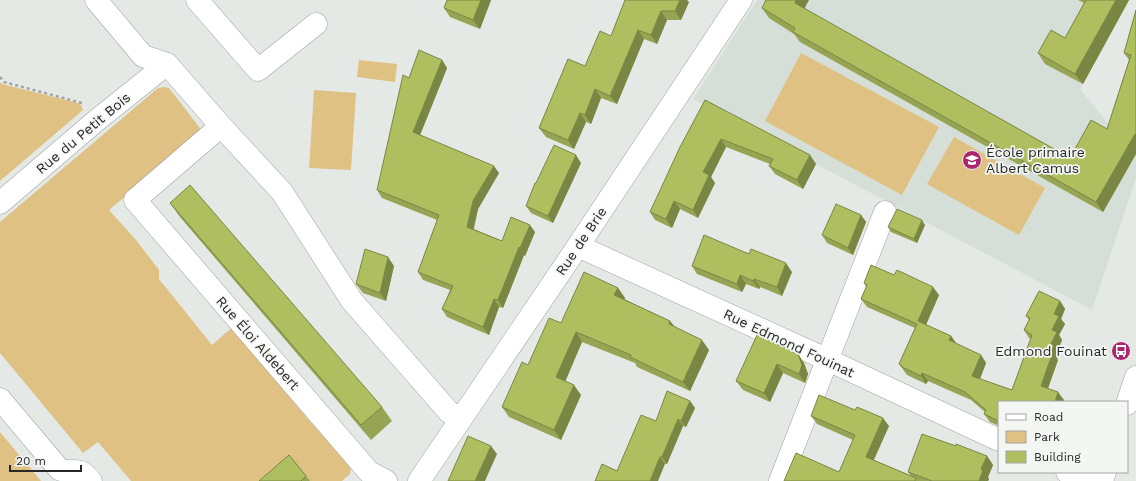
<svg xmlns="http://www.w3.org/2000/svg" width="1136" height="481" font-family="'Work Sans',sans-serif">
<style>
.built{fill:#d6dfd7}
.green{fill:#dec183}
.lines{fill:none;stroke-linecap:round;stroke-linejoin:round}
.minor-casing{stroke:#a0a3a0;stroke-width:23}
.major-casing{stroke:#a0a3a0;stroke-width:23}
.path{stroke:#a1a4a1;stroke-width:2.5;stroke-dasharray:3 3;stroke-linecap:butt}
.minor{stroke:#fff;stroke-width:22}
.major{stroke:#fff;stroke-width:22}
.wall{fill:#96a453}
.shaded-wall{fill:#7a8643}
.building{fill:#afbf60;stroke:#7a8643}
.labels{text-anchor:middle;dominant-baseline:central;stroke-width:3.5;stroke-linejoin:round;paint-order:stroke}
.street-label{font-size:14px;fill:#272827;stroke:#f3f6f3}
.poi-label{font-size:14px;fill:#272827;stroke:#f3f6f3;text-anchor:start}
</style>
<rect width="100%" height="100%" fill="#e5e9e6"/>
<path class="built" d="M757,0H1129L1080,89L1115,132L1136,142V178L1092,310L693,99Z"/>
<path class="green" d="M801,53L939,127L902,195L765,121Z
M359,60L397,64L395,82L357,77Z
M0,82L2,84L78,103L81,105L83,110L0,181Z
M164,87L169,88L203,132L109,210L136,240L159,270V279L212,345L236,324L265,361L266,369L313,425H322L351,468L350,474L342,481H131L98,442L83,453L0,353V222L158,88Z
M314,90L356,93L351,170L309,168Z
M954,137L1045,188L1019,235L927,184Z
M0,432L41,481H0Z"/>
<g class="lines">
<g class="minor-casing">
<path id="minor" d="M96,0L143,56L167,64L221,126L282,192L352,301L449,412L460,419
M197,0L258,70L316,24
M221,126L135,200L369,472L386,481
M0,203L97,120L167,64
M578,246L828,360L999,440
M0,399L59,469C74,476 76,463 91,481
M1067,472L1086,481
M419,481L578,246L741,0
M780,481L885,212"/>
</g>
<g class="major-casing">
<path id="major" d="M1127,404L1136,377
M1102,481L1105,472"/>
</g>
<path class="path" d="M0,77L4,82L82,103"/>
<use href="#minor" class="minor"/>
<use href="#major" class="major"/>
</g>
<path class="wall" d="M447,0H491L480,29L450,17L444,8Z
M625,0L689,2L681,20H667L657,44L644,39L617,104L601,98L591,124L586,122L574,149L546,137L539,128L585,66L611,36Z
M1078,0H1129L1083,84L1045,64L1038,53L1065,38L1084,3Z
M762,8L804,9L1070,158L1107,129L1129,60L1124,53L1136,10V154L1103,212L800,42L794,34L769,18Z
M442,60L447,68L420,135L499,173L478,209L474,229L502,241L535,232L525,256L524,255L503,308L499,307L489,335L447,317L442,309L450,290L423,280L418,272L437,220L382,198L377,190Z
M705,100L816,164L803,189L775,174L769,166L770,164L726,147L711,177L715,183L698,218L680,209L672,228L655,220L650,212Z
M581,163L553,223L531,213L526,206L536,183Z
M170,203L382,407L392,421L371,440L180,217Z
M861,215L866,222L853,255L827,243L822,235Z
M925,225L917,243L891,232L888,227Z
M394,266L386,301L363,293L356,284Z
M692,266L792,272L782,296L760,287L759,289L746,284L742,292L697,274Z
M864,283L939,295L926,325L951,336L956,344L981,355L986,363L980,379L1012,390L1031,339L1029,338L1024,330L1029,320L1026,316L1060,301L1065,309L1061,319L1065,324L1059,335L1062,340L1058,350L1059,353L1057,359L1058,360L1048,388L1064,400L999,402V426L990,422L984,414L985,412L971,400L928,381L926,384L907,375L899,364L915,328L867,307L861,299L866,287Z
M618,288L625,298L624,299L670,321L675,327L709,350L690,391L637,367L635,363L582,342L565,381L581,395L561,440L509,417L502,407L561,323Z
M798,354L804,363L808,374L805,383L783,373L770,402L743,390L736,381Z
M690,401L695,408L686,427L683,426L667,464H665L617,471L656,421Z
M811,416L889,426L874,460L911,476L908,472L987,456L993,465L988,477L989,479L988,481H784L839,472L853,440L817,424Z
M306,476L310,481H259Z"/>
<path class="shaded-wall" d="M481,0H491L480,29L473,20Z
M680,0H687L689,2L681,20L675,11Z
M796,0H809L802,13L795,3Z
M1116,0H1129L1083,84L1075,74Z
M661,11L667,20L657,44L651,35Z
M638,30L644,39L617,104L610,96Z
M442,60L447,68L418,140L413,132Z
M595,89L601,98L591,124L585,115Z
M580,113L586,122L574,149L568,140Z
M1135,134L1136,136V154L1103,212L1096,202Z
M721,139L726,147L711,177L715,183L698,218L693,210L703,172Z
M576,155L581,163L553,223L548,216Z
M810,155L816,164L803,189L797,180Z
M494,166L499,173L478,209L472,234L467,227L473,201Z
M674,201L680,209L672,228L666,219Z
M861,215L866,222L853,255L848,248Z
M922,220L925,225L917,243L914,239Z
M530,225L535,232L525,256L520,248Z
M519,247L524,255L503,308L498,300Z
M388,257L394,266L386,301L380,293Z
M786,263L792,272L782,296L777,287Z
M740,275L746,284L742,292L737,284Z
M754,279L760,287L759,289L753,281Z
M933,287L939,295L924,329L918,321Z
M618,288L625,298L621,305L614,295Z
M494,299L499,307L489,335L483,327Z
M1060,301L1065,309L1061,319L1065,324L1059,335L1062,340L1058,350L1059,353L1057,359L1058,360L1046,394L1041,386L1051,352V344L1054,314Z
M670,321L677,330L669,324Z
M576,332L582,342L563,387L556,377Z
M951,336L957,344L949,340Z
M702,340L709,350L690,391L683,382Z
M798,354L804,363L808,374L805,383L799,374Z
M981,355L986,363L978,384L972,376Z
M777,364L783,373L770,402L764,393Z
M922,373L928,381L926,384L921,376Z
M574,385L581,395L561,440L554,430Z
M1058,392L1064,400L1063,402H1055Z
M690,401L695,408L686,427L681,421Z
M883,418L889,426L871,465L866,457Z
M678,419L683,426L667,464L662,457Z
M491,446L497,454L485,481H475Z
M987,456L993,465L988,477L989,479L988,481H979L981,469Z
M660,457L665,464L658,481H650Z"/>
<path class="building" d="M447,0H481L473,20L444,8Z
M625,0H680L675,11H661L651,35L638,30L610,96L595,89L585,115L580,113L568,140L539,128L568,59L585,66L600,31L611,36Z
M766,0H796L795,3L1070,158L1091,120L1107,129L1131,55L1124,53L1136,10V135L1135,134L1096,202L793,32L795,28L762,8Z
M1086,0H1116L1075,74L1038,53L1051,30L1065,38Z
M419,50L442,60L413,132L494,166L473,201L467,227L502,241L511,217L530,225L520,248L519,247L498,300L494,299L483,327L442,309L453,286L418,272L439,215L377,190L403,75L409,78Z
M705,100L810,155L797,180L769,166L773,159L721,139L703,172L709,175L693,210L674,201L666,219L650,212L680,147Z
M554,145L576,155L548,216L526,206L535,183H536Z
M190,185L382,407L361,425L170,203Z
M836,204L861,215L848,248L822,235Z
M897,209L922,220L914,239L888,227Z
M704,235L749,254L751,249L786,263L777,287L754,279L753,281L740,275L737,284L692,266Z
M365,249L388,257L380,293L356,284Z
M871,265L894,275L897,270L933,287L918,321L951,336L949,340L981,355L972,376L1012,390L1032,335L1024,330L1030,318L1026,316L1039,291L1060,301L1054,314L1059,316L1052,330L1057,332L1051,344L1054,345L1051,352H1053L1041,386L1058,392L1055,402H999V421L984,414L986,410L965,392L922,373L921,376L902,367V366L899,364L917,324L861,299L867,285L864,283Z
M584,272L618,288L614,295L670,321L669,324L702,340L683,382L630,357L631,355L576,332L556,377L574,385L554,430L502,407L522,362L528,365L549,318L561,323Z
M757,335L798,354L802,365L799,374L777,364L764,393L736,381Z
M667,391L690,401L681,421L678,419L662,457H660L650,481H595L602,464L617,471L641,415L656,421Z
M819,395L855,410L857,407L883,418L866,457L916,478L915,481H784L796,453L839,472L855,435L811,416Z
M922,434L956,446V444L987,456L981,469L983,470L979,481H932L908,472Z
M468,436L491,446L475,481H448Z
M289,455L306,476L301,481H259Z"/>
<defs>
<g id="school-disc" transform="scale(1)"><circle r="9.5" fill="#ac266d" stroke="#f3f6f3"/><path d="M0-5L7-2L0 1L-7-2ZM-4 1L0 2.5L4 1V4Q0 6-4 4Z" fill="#fff"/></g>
<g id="bus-disc" transform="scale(1)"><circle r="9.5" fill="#ac266d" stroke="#f3f6f3"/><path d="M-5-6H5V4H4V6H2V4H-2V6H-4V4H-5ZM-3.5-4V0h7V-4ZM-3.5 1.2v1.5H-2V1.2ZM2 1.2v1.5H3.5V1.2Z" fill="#fff"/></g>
</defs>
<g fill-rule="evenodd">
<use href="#school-disc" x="972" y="160"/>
<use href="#bus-disc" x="1121" y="351"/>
</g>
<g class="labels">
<g class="street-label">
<text transform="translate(83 133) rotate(-40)">Rue du Petit Bois</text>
<text transform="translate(581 241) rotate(-56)">Rue de Brie</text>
<text transform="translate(258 343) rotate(49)">Rue Éloi Aldebert</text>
<text transform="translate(789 343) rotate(25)">Rue Edmond Fouinat</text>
</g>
<g class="poi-label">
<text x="986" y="152">École primaire<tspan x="986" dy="16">Albert Camus</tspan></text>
<text x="1107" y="351" text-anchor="end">Edmond Fouinat</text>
</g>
</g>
<rect x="998" y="401" width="130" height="72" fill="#f3f6f3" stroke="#a1a4a1"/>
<rect x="1006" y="414" width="20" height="6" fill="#ffffff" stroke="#a1a4a1"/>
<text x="1034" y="421" font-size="12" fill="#272827">Road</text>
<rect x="1006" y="431" width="20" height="12" fill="#dec183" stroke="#a1a4a1"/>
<text x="1034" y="441" font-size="12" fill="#272827">Park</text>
<rect x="1006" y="451" width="20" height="12" fill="#afbf60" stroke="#a1a4a1"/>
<text x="1034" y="461" font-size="12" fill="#272827">Building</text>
<path d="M10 465v6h71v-6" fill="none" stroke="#272827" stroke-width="2"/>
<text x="16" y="465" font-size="12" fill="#272827" stroke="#f3f6f3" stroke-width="3" paint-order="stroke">20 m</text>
</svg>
